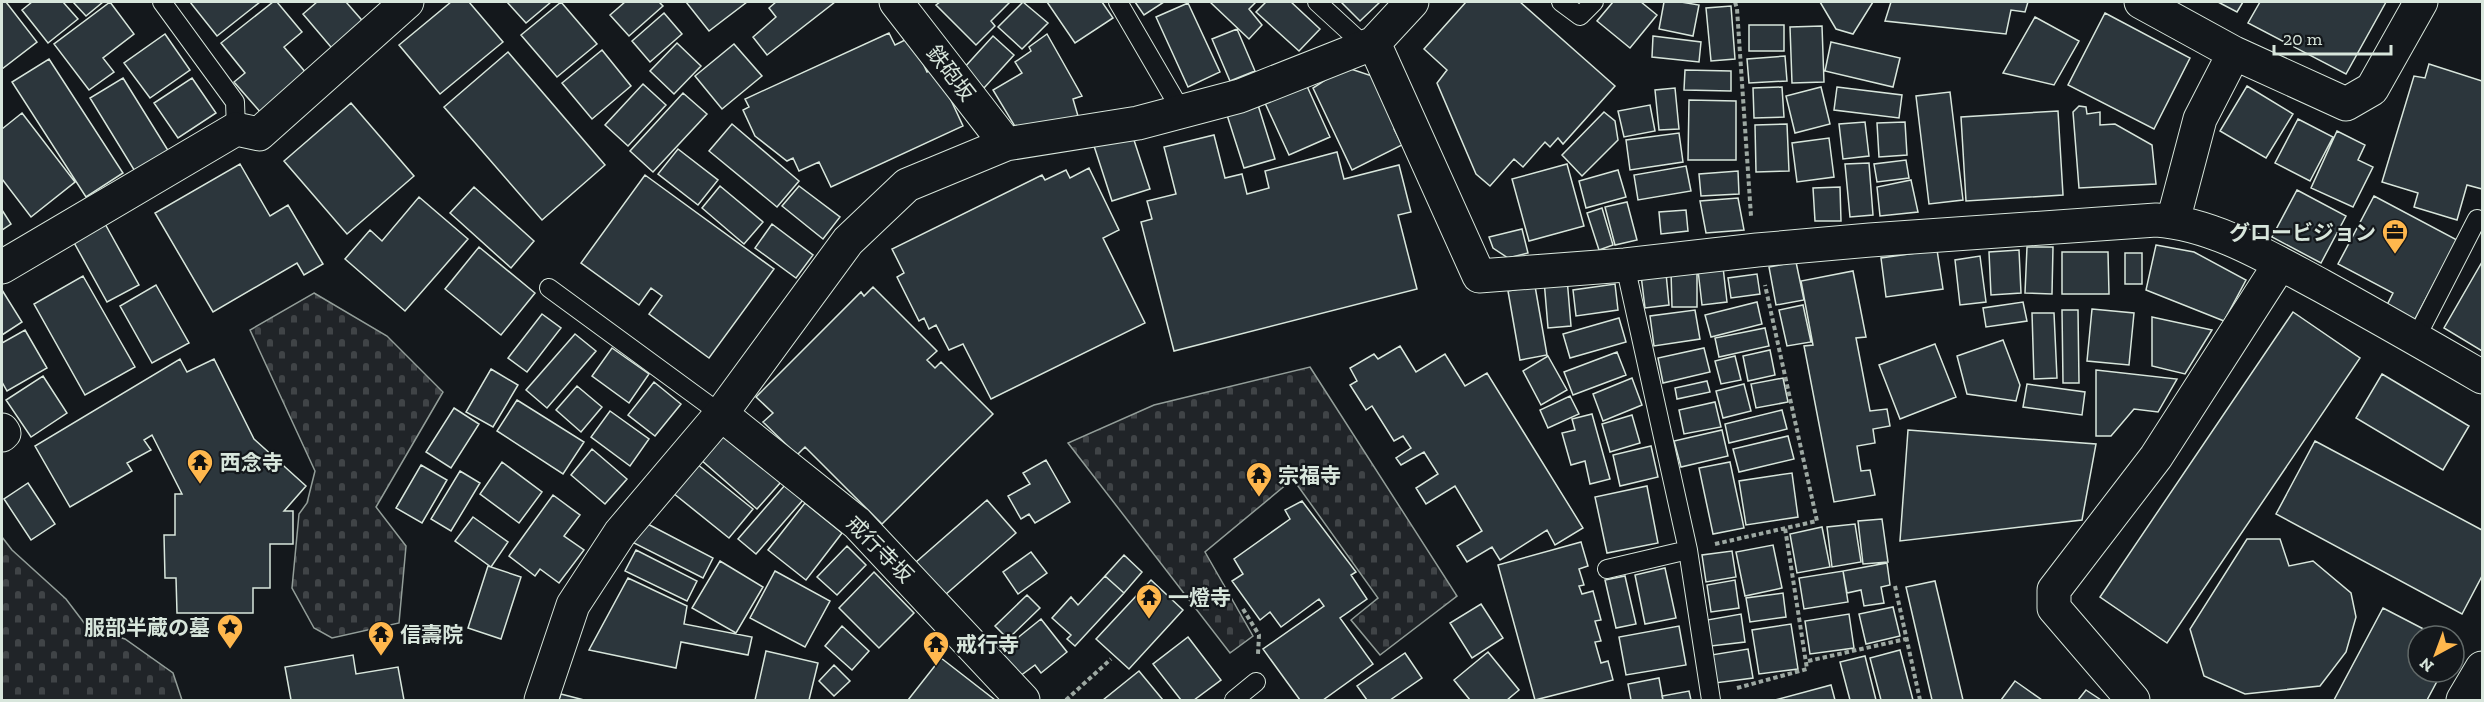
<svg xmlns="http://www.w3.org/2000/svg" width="2484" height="702" font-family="'Zilla Slab','Noto Sans JP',serif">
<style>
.cemetery{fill:url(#cemetery-stones);stroke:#939e99;stroke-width:1.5}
.building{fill:#2c363c;stroke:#d8e6dc;stroke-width:1.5}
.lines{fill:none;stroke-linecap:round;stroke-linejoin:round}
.service-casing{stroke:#d8e6dc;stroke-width:20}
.minor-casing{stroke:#d8e6dc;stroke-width:35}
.path{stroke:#9da8a2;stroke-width:4;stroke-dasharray:4.5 3;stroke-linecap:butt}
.service{stroke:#14181c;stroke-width:18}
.minor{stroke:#14181c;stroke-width:33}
.labels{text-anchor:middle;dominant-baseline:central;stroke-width:4.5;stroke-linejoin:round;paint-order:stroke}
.street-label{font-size:21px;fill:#d8e6dc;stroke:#14181c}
.poi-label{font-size:21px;font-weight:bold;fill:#d8e6dc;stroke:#14181c;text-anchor:start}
</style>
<defs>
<pattern id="cemetery-stones" width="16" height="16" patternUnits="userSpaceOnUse" patternTransform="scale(1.5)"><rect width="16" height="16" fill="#202428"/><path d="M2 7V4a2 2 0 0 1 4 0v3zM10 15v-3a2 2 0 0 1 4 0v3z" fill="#404447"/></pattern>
</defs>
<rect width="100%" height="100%" fill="#14181c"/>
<path class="cemetery" d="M314,293L387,336L443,392L376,507L406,546L399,623L332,638L314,628L292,588L299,514L307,503L315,471L250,330Z
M1310,367L1457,596L1380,655L1351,620L1378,598L1293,479L1205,552L1253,636L1230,653L1068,443L1154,405Z
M2,537L12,550L66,599L88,628L125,639L173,673L182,700H2Z"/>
<path class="building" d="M2,2H6L37,42L2,69Z
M32,2H63L78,19L48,43L22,10Z
M73,2H103L86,16Z
M110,2L134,34L103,58L114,72L89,90L54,44Z
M190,2H260L217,36Z
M273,2H277L302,32L284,47L307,74L262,114L234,82L245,73L221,43Z
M317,2H346L367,26L336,53L303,14Z
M451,2H469L503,42L440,94L399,45Z
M507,2H551L526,23Z
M561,2L597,44L557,77L521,35Z
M625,2H659L663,6L629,36L610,15Z
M686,2H747L709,31Z
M776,2H835L767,55L753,37L776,17L769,8Z
M940,2H1010L991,21L995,26L976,45L936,5Z
M1023,2L1048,23L1022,49L998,27Z
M1047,2H1102L1113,18L1075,43Z
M1135,2H1164L1144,15Z
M1210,2H1256L1249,9L1262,25L1249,39Z
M1266,2H1291L1320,29L1299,51L1256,12Z
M1341,2H1380L1360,21Z
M1466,2H1520L1615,86L1563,144L1558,138L1550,147L1545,142L1523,167L1514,159L1490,186L1476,174L1437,83L1447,70L1424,49Z
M1613,2H1641L1657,15L1630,48L1597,21Z
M1664,2H1681L1699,5L1693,36L1659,29Z
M1820,2H1873L1853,34L1836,29Z
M1891,2H2028L2025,12L2011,10L2006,34L1885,21Z
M2218,2H2243L2237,12Z
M2260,2H2386L2346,74L2248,23Z
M1188,3L1220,72L1188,87L1156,17Z
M1731,6L1735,59L1711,61L1706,8Z
M664,13L682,34L650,62L632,41Z
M2105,13L2190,58L2154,129L2068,85Z
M2035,17L2079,41L2054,85L2003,73Z
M1749,25H1784V51H1749Z
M1822,26L1824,82L1792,83L1790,27Z
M1237,29L1255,71L1230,81L1212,39Z
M889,33L895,45L911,37L927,72L936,68L963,126L831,187L819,162L799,171L793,158L787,161L755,136L743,110L749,107L745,99Z
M165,34L190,70L150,98L124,63Z
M1047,34L1082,96L1073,99L1078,116L1019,133L993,90L1022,73L1015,62L1031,51L1029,47Z
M993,36L1014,55L984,88L963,69Z
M1653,36L1701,42L1699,62L1652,57Z
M1831,42L1900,58L1893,87L1825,71Z
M677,43L701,66L674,94L650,71Z
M734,44L762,76L722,109L695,76Z
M602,50L631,86L592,119L562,83Z
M508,52L605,165L542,220L444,107Z
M1785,56L1787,81L1749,83L1747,59Z
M49,59L123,173L86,197L12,82Z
M2429,64L2482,81V189L2467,185L2457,220L2414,207L2418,193L2382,182L2414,76L2425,78Z
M1345,67L1378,78L1399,126L1394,129L1402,145L1352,170L1313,88Z
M1685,70L1731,71V91L1684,90Z
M123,78L169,152L136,173L90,98Z
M192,78L216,113L178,138L154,103Z
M643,84L666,105L628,146L605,125Z
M1306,84L1330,137L1289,155L1265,103Z
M2247,86L2293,114L2266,158L2220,131Z
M1782,87L1784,117L1754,118L1753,88Z
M1821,87L1830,124L1795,133L1786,96Z
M1837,87L1902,95L1899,118L1834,110Z
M1675,88L1679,129L1659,130L1655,90Z
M1950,92L1963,200L1929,204L1916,96Z
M683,93L707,114L653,172L630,151Z
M1689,100L1736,101V160H1688Z
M351,103L414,176L347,234L284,161Z
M1258,105L1275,159L1244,168L1227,115Z
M1650,105L1655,131L1624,137L1618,111Z
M2079,106L2086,107L2087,114L2100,112V125L2115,124L2152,145L2156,184L2079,188L2073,112Z
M2058,111L2063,195L1966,201L1961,117Z
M1604,112L1615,121L1618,140L1582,176L1562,155Z
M22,113L75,182L31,217L2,179V129Z
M2298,119L2333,137L2310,181L2275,163Z
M1865,122L1869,156L1843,159L1839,124Z
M1905,122L1907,155L1879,157L1877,123Z
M732,124L799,181L777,207L709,151Z
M1787,124L1789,171L1756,172L1755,125Z
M2337,131L2365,145L2358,160L2373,167L2353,207L2311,188Z
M1679,133L1683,162L1630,170L1626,140Z
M1132,134L1150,189L1112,201L1094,146Z
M1214,135L1225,178L1242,174L1247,194L1269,188L1265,171L1337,152L1344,179L1399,165L1411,212L1398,215L1417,289L1174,351L1141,222L1152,219L1147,201L1176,194L1164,147Z
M1829,138L1834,177L1797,182L1792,143Z
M678,149L718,180L698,205L658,174Z
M1906,160L1909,178L1877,182L1874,164Z
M1869,163L1873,215L1850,217L1845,164Z
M240,164L270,216L288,205L323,264L304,275L297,263L213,312L155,213Z
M1567,164L1584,226L1529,241L1512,179Z
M1686,166L1691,191L1638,200L1634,175Z
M1089,168L1119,230L1103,238L1145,323L991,399L963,344L949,350L936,325L929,329L924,318L919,321L897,277L904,273L892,249L1042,175L1045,180L1066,170L1070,178Z
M1618,170L1626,197L1586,208L1579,181Z
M1738,171L1739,194L1701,196L1699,174Z
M645,175L774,269L709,358L649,314L662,296L651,288L639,305L581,263Z
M1911,180L1918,212L1880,216L1877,187Z
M720,186L763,222L744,244L702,208Z
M799,186L840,217L823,239L782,206Z
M474,187L534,241L511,268L450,213Z
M1840,187L1841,221H1815L1813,188Z
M2297,190L2346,216L2321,263L2272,237Z
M2374,196L2457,240L2414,321L2386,307L2393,293L2338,264Z
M419,197L468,239L405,311L345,259L370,230L382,241Z
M1738,198L1744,230L1706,233L1700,201Z
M1627,202L1637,240L1615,245L1605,207Z
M1602,208L1613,245L1599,250L1587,213Z
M2,210L11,224L2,230Z
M1686,210L1688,231L1661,234L1659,212Z
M104,222L139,285L107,302L72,239Z
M772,224L813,255L796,278L755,248Z
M1522,229L1528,253L1508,258L1493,248L1489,237Z
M2156,245L2194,252L2246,280L2224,321L2146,290Z
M479,247L535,293L501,335L445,289Z
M2027,247H2053L2052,294L2025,293Z
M1937,250L1943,289L1886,297L1881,258Z
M2019,250L2021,293L1991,295L1989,252Z
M2062,252H2108L2109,294H2062Z
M2125,253H2142V284H2125Z
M1980,256L1986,302L1960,305L1955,260Z
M1796,262L1804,300L1776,305L1769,267Z
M2482,262V351L2444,328Z
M1723,267L1727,302L1702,305L1698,270Z
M1671,271H1697V307H1672Z
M1853,271L1866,337L1856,338L1870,411L1887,409L1890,426L1873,429L1875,443L1857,446L1861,471L1870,470L1875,495L1834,502L1804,346L1813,345L1801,281Z
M1666,273L1669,305L1645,308L1641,275Z
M1757,274L1760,294L1731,298L1728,278Z
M83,276L135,367L85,395L34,304Z
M1567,278L1571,326L1548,328L1544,280Z
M1615,284L1618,310L1576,316L1573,290Z
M156,285L189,343L152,363L120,306Z
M1535,286L1547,355L1520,360L1508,291Z
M873,287L937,351L927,360L935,368L941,362L993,414L882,524L805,447L797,455L763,422L773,413L756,397L861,292L864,296Z
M2,290L22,322L2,335Z
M1757,302L1762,324L1711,337L1705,315Z
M2023,302L2027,321L1986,327L1983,308Z
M1803,305L1811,342L1787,346L1779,310Z
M2092,309L2134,313L2129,365L2087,361Z
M1695,310L1700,339L1654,346L1650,316Z
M2062,310H2078L2079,383H2063Z
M2293,312L2360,358L2167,643L2100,597Z
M2032,313H2054L2057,378L2034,379Z
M542,314L561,328L527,372L508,358Z
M2152,317L2212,330L2185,374L2152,366Z
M1619,318L1626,342L1570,358L1563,334Z
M1765,328L1769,346L1719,357L1715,338Z
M25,330L47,368L7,391L2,382V343Z
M575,334L596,351L547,408L526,390Z
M2003,340L2020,385L2016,401L1967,394L1957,356Z
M1935,344L1956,397L1900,419L1879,365Z
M1400,346L1416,372L1445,354L1465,386L1487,373L1583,528L1555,545L1547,530L1500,560L1492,547L1467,562L1457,546L1482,531L1455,486L1426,504L1416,488L1438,474L1424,452L1401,465L1396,458L1411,448L1403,436L1394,441L1372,406L1366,410L1350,385L1357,381L1350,368L1374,354L1378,359Z
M612,348L649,374L629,403L592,376Z
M1704,348L1710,372L1663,383L1658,358Z
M1770,350L1775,375L1748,381L1743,356Z
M1617,352L1626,375L1573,395L1564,372Z
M1548,356L1567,390L1541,405L1523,371Z
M1735,356L1741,380L1721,384L1715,361Z
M180,359L187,372L214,359L254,439L306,486L284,511H293V544H270V588H253V613H177L176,578H165L164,535H175V494H182L152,435L144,440L151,450L127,463L132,471L70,507L35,446Z
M491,369L518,385L493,427L466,412Z
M2096,370L2177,379L2158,412L2134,409L2111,436H2096Z
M2382,374L2469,426L2443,470L2356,418Z
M43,376L67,413L31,437L6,400Z
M1632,378L1642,405L1603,421L1593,394Z
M1783,378L1788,402L1756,408L1751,384Z
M1707,381L1710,392L1677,399L1675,388Z
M654,382L681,404L655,436L628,415Z
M1744,384L1751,411L1723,418L1716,391Z
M2027,384L2085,392L2082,415L2023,407Z
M577,386L602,407L581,432L556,410Z
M1570,396L1579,414L1548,428L1540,410Z
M517,400L584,442L563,474L497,431Z
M1715,402L1721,427L1684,434L1679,410Z
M454,408L479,424L451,468L426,452Z
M1782,410L1787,429L1729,443L1725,424Z
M610,411L649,439L630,466L591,437Z
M1592,414L1610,479L1590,484L1585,461L1571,465L1562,433L1575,430L1572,419Z
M1632,415L1640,443L1610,452L1602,424Z
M1722,430L1728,456L1681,467L1674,441Z
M1908,430L2096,444L2082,520L1900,541Z
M724,432L781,482L757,509L700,459Z
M1788,436L1794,459L1739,472L1733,449Z
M2315,441L2482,530V576L2462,614L2276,514Z
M1651,446L1658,477L1620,486L1613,455Z
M592,449L627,479L605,504L571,475Z
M1046,460L1070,502L1035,523L1029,514L1021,519L1008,496L1030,484L1023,473Z
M502,462L542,492L519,523L480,494Z
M1730,462L1744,528L1713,534L1699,468Z
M697,464L753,509L729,538L673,493Z
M421,465L447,480L422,523L396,508Z
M460,471L480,483L451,531L431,519Z
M1792,473L1798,517L1746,525L1739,481Z
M28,483L55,524L31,540L4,499Z
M785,485L803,500L756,554L738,539Z
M1647,486L1658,543L1607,553L1595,497Z
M553,495L580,515L564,536L584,550L559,583L540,569L535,576L509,556Z
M987,500L1016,533L945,595L916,562Z
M1302,501L1356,572L1351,575L1367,599L1340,618L1373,664L1323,700H1300L1263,649L1324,606L1319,599L1281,627L1270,612L1260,620L1232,581L1243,574L1234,559L1290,519L1285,510Z
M805,503L842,533L806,580L768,550Z
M473,517L508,542L491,567L455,541Z
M1882,519L1888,562L1863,564L1858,521Z
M642,521L713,558L703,578L632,542Z
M1855,524L1861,562L1832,567L1827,527Z
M1822,527L1830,567L1797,573L1790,534Z
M2247,539H2280L2289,566L2313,561L2351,593L2356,617L2346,652L2320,686L2245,694L2204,676L2190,629Z
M1581,542L1588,566L1579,569L1584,585L1579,586L1582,594L1593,591L1601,620L1595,621L1601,641L1595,642L1601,663L1608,661L1613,680L1535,700L1498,565Z
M1773,545L1782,588L1745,596L1736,552Z
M847,546L866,565L837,595L817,577Z
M636,550L697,581L687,601L625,571Z
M1732,551L1736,577L1706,582L1702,555Z
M1031,552L1047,573L1018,594L1003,572Z
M1124,555L1142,572L1124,593L1105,576Z
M720,561L763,587L736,633L692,608Z
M1887,563L1890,585L1881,587L1884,603L1864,606L1861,590L1847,593L1843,571Z
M488,566L521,577L501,639L468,628Z
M1665,568L1676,618L1645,624L1635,575Z
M775,571L830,601L805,647L750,618Z
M1843,571L1848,602L1804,609L1799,578Z
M874,572L914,613L879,648L839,608Z
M1105,576L1124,593L1075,646L1067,639L1071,635L1052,618L1071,597L1078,605Z
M1625,576L1636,624L1616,628L1605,580Z
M628,578L687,606L684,624L752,637L748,655L681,642L676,668L589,650Z
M1151,580L1183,610L1129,669L1096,639Z
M1735,580L1739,608L1711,612L1707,585Z
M1935,581L1963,700H1932L1906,587Z
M1783,593L1786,617L1750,622L1746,598Z
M1027,595L1040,608L1008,639L995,626Z
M1481,604L1503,638L1472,658L1450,623Z
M1893,607L1900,636L1866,644L1859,614Z
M2383,608L2437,636H2418V672H2442L2427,700H2334Z
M1741,614L1745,642L1711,646L1707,620Z
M1849,614L1854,648L1810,654L1805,621Z
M1041,619L1067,652L1041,673L1035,665L1020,676L1000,652Z
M1791,624L1798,669L1759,674L1752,630Z
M842,626L869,651L852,670L825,646Z
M1679,626L1686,665L1626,675L1619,637Z
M1188,637L1221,680L1194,700H1181L1153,664Z
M1748,649L1753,678L1715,683L1711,655Z
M1900,650L1913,700H1881L1870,658Z
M766,651L818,663L809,700H755Z
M1488,652L1519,690L1507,700H1470L1454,680Z
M1405,653L1422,678L1390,700H1367L1357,686Z
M353,655L356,674L398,667L404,700H291L285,667Z
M1865,656L1876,700H1850L1840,662Z
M941,658L995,700H908Z
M834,665L850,681L834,696L819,681Z
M1139,671L1163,700H1103Z
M1659,678L1663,700H1631L1628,684Z
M2015,681L2042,700H2001Z
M1831,685L1835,700H1775Z
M2086,690L2101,700H2078Z
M1689,691L1691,700H1663L1662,696Z
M561,694L584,700H559Z"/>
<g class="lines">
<g class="service-casing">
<path id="service" d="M162,2L235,102L236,129
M1118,2L1182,112
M1317,2L1365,46
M1561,2L1580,16L1594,2
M1625,265L1688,550L1711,700
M549,288L721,414
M2416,338L2477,219L2482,222
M1607,569L1688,550
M1234,700L1256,682"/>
</g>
<g class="minor-casing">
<path id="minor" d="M896,2L1006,144
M2141,2L2234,53L2346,104L2372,89L2421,2
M1374,43L1479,276L1625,265L1757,250L1870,240L2156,220C2215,224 2271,259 2322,286C2376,316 2429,346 2482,377
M2173,221L2200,119L2234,53
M2,267L236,129L259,134L407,2
M721,414L857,523L1023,700
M2,430L4,433L2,435
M541,700L573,605L620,533L721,414L848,241L907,185L1006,144L1138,123L1240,96L1374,43L1412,2
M2133,700L2054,608V590L2156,457L2280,264
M2463,700L2482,668"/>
</g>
<path class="path" d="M1735,2L1737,9L1751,216
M1715,544L1817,521L1765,285
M1895,586L1920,700
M1243,609L1259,635L1258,654
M1808,661L1906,639
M1737,688L1807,669L1785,528
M1066,700L1111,659"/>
<use href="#service" class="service"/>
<use href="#minor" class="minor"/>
</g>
<defs>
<g id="office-pin" transform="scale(1.35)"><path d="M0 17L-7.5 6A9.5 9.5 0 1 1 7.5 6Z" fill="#ffb74d" stroke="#14181c"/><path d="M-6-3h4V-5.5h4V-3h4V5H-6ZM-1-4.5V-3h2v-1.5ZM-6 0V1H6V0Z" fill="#111"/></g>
<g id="temple-pin" transform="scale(1.35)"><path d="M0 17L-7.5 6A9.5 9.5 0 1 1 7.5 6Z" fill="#ffb74d" stroke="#14181c"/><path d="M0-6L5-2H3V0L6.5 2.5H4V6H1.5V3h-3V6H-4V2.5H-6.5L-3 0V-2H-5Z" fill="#111"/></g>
<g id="sight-pin" transform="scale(1.35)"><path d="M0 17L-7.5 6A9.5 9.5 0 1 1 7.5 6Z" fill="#ffb74d" stroke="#14181c"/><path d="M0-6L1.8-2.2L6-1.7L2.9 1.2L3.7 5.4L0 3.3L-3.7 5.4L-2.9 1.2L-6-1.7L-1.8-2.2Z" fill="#111"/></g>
</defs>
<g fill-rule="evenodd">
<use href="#office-pin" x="2395" y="232"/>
<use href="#temple-pin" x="200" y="462"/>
<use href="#temple-pin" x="1259" y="475"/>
<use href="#temple-pin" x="1149" y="597"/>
<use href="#sight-pin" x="230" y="627"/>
<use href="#temple-pin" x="381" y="634"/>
<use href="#temple-pin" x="936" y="644"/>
</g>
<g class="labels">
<g class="street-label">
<text transform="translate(951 73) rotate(52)">鉄砲坂</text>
<text transform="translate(880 549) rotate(45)">戒行寺坂</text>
</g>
<g class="poi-label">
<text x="2376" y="232" text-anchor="end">グロービジョン</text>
<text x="220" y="462">西念寺</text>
<text x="1278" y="475">宗福寺</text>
<text x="1168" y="597">一燈寺</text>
<text x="210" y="627" text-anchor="end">服部半蔵の墓</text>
<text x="400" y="634">信壽院</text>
<text x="956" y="644">戒行寺</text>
</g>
</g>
<rect width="2484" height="702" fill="none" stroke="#d8e6dc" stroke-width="6"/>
<g transform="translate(2436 654) rotate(221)"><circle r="28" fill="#14181c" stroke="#626a69" stroke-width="1.5"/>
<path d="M0-4.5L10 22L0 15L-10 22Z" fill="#ffb74d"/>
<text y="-9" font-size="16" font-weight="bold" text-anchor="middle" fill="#d8e6dc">N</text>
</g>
<path d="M2274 45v9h117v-9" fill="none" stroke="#d8e6dc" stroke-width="3"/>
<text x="2283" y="45" font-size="18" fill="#d8e6dc" stroke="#14181c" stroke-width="4.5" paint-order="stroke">20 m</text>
</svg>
